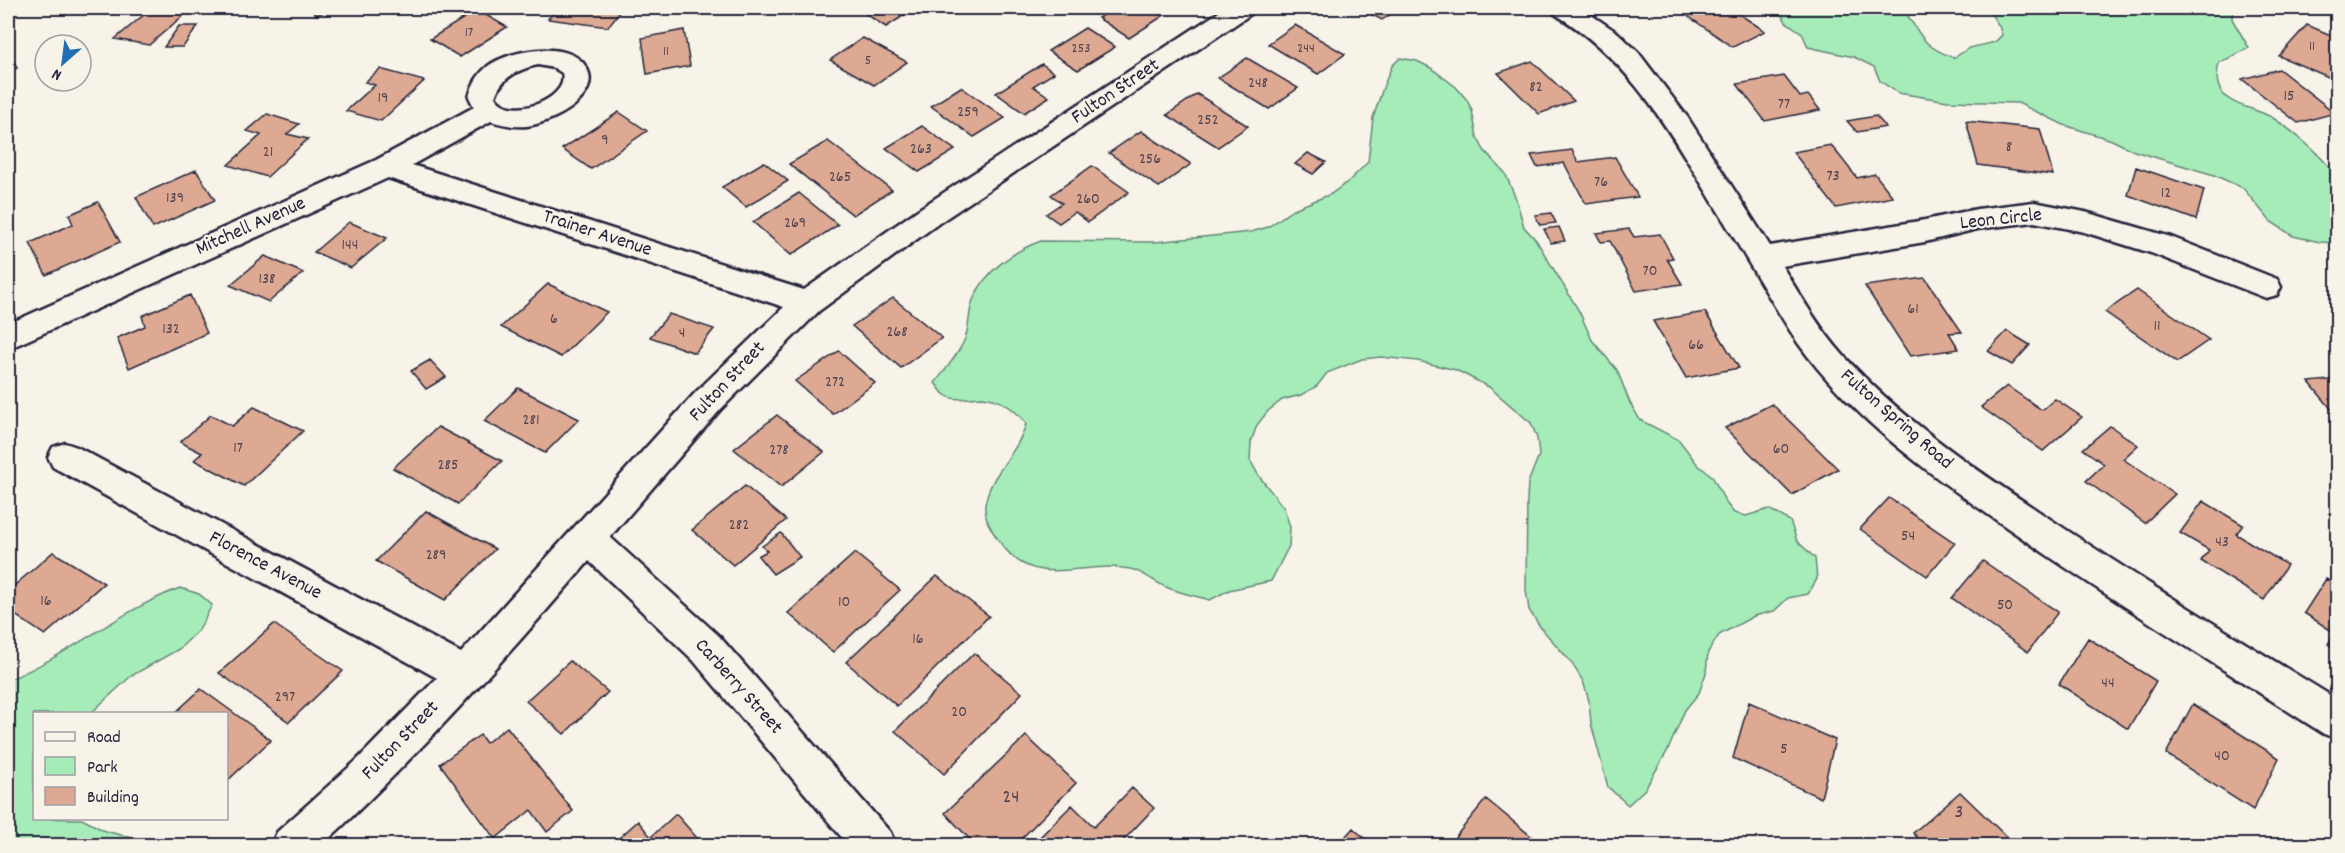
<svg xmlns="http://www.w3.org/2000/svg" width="2345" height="853" font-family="Dekko,sans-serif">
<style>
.green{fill:#a6ecb8;stroke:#64877a;stroke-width:1.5}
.building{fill:#dda992;stroke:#22223b;stroke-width:1.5}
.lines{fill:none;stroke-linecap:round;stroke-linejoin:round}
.minor-casing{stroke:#22223b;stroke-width:5}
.minor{fill:#f7f3e8;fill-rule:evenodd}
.labels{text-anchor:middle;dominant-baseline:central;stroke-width:4.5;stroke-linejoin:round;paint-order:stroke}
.far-number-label{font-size:14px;fill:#514451}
.number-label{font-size:16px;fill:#514451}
.street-label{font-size:20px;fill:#22223b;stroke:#f7f3e8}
.near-number-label{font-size:20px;fill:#514451}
</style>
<rect width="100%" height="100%" fill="#f7f3e8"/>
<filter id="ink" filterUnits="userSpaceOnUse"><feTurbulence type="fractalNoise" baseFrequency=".0167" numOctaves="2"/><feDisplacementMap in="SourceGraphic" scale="12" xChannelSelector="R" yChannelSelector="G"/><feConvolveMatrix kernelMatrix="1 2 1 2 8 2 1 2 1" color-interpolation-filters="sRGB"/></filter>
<g filter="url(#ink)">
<path class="green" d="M1778,8H1902C1923,35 1918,44 1954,58L1969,48L1995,42L2002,35L1999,26L1987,8H2233L2232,19L2249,48L2219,63C2208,107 2248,103 2273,118C2290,129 2333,163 2338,183C2341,196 2338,228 2337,243L2320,242L2293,236L2270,221L2243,188L2214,175L2134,151L2112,140L2064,125L2018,103L1948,101L1898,93L1880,81L1874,67L1854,57L1808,47L1802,33L1786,22Z
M1400,58L1417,61L1431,68L1456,87L1467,100L1472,111L1477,137L1484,150L1505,173L1516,199L1524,227L1536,240L1579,311L1592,340L1617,370L1630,403L1640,420L1679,440L1698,465L1712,476L1726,503L1734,513L1746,516L1769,509L1790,521L1797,541L1815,558L1817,579L1808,594L1788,598L1774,611L1754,616L1719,635L1708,652L1706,673L1699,693L1685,710L1668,750L1645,789L1628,805L1608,787L1591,723L1589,701L1583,681L1571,662L1541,628L1529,610L1526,590L1527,500L1528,483L1539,455L1537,438L1531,423L1489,387L1456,370L1418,361L1381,357L1362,359L1327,373L1317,386L1301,395L1282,400L1268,411L1257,425L1251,442L1250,460L1259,476L1284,508L1290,527L1289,546L1271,581L1229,590L1210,600C1195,596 1180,593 1166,587C1154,582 1142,571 1130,569C1076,559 1033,594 997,538C989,526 982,515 986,500C992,472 1018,453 1026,424C1016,410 1001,399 983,397C971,397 955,402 945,395C941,392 938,386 935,383C945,370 957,356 964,341C970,328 968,313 973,300C985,271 1013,251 1041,241L1155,242L1251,232L1268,227L1294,209L1331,194L1350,180L1368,162L1373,118L1384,85L1392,66Z
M180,588L199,594L212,605L199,630L179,649L131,676L91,713L34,714V818L82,819L105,831L137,839L147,845H8V680C68,656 119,611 180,588Z"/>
<path class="building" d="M152,8H192L149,45L115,39Z
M308,8H333L317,15Z
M557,8H622L608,27L548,19Z
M877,8H906L911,11L886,27L866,14Z
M1109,8H1158L1154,10L1163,16L1129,38L1098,18L1112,9Z
M1359,8H1400L1382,20Z
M1676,8H1730L1765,31L1733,47Z
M477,10L507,27L460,57L430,39Z
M1295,25L1345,54L1318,74L1268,44Z
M2307,25L2338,38V81L2279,56Z
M179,26H198L183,47H164Z
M1085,28L1115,47L1078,70L1048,51Z
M684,30L690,66L647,74L642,38Z
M863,38L907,62L874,85L830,60Z
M8,48L17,68L8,72Z
M1247,58L1298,88L1269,109L1218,78Z
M1532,61L1574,101L1539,114L1498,73Z
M1042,64L1054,73L1033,86L1049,97L1024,113L996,93Z
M380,69L424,81L381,121L346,111L375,85L365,82Z
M2279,69L2335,113L2298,123L2242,79Z
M1784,76L1800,97L1808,95L1820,110L1765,121L1737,84Z
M961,87L1005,118L974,137L931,106Z
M1197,94L1248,126L1218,147L1167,115Z
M619,112L647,131L591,169L562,149Z
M267,114L299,124L287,134L308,139L267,177L228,165L261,135L247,131Z
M1876,116L1886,127L1857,132L1847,121Z
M1966,121L2040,129L2053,175L1978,165Z
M922,126L955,150L919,172L886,148Z
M1141,131L1191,164L1159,187L1109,153Z
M828,141L892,190L853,215L789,164Z
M1831,145L1857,178L1875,174L1893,197L1836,208L1793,152Z
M1572,150L1578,162L1615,157L1638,197L1586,204L1564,163L1537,167L1531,155Z
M1308,153L1326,162L1313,174L1295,164Z
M764,162L788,181L746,207L722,187Z
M1092,166L1129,192L1088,222L1075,212L1059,223L1046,214L1062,203L1051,195Z
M2136,167L2204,190L2196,220L2128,195Z
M196,170L215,200L153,228L136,197Z
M799,193L838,225L791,255L753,222Z
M98,202L120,242L46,275L30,243L73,224L69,215Z
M1551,213L1556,223L1540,225L1535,215Z
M349,222L387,238L351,268L314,252Z
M1559,227L1565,241L1551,243L1544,229Z
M1629,229L1634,237L1660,234L1673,258L1667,259L1682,284L1636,291L1610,241L1601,242L1596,233Z
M265,256L303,273L269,302L230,285Z
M1925,278L1962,332L1949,333L1959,349L1910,356L1865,286Z
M548,284L607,312L561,357L501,327Z
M2137,290L2209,340L2177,362L2105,312Z
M190,295L207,333L129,368L117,338L145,326L142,316Z
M893,298L942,338L901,368L852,326Z
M1705,312L1739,368L1686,378L1653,321Z
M669,314L714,329L695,353L650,337Z
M2007,331L2030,345L2012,365L1988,351Z
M839,351L875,383L833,414L795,381Z
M430,360L446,377L426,389L411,371Z
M2338,379V417L2309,382Z
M2007,386L2042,410L2055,399L2082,417L2043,451L1981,407Z
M518,388L579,419L545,453L484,421Z
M1772,404L1838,469L1792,495L1725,428Z
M254,407L303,431L244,486L194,460L202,453L180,442L211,415L232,426Z
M777,415L824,452L781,487L734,449Z
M2110,426L2138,445L2123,459L2175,494L2145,523L2086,481L2104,464L2083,449Z
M438,427L502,461L458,504L393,468Z
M745,486L786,520L733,565L692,530Z
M1889,498L1955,543L1927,576L1860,529Z
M2203,501L2243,525L2236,534L2287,565L2264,600L2201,561L2209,550L2180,533Z
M426,511L495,549L445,600L376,561Z
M781,533L800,557L773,574L758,556L767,551L762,546Z
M53,552L104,583L45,635L8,610V591Z
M855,553L900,590L833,652L788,613Z
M1983,561L2058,612L2028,652L1952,598Z
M937,576L989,616L897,706L846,662Z
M2326,579L2338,586V650L2328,644L2335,633L2304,613Z
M274,624L343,671L289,722L219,673Z
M2088,638L2156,681L2128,729L2059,684Z
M974,653L1022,693L944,774L895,731Z
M570,661L608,692L564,734L526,701Z
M201,689L271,740L226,782V714H174Z
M1749,702L1835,740L1821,798L1733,758Z
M2193,704L2279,758L2253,810L2166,754Z
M507,727L573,811L547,832L531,810L495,839L440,764L480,735L486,743Z
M1026,736L1076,783L1014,846H976L945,813Z
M1132,788L1154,808L1118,846H1031L1072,805L1094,827Z
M1960,792L2016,846H1926L1913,833Z
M1486,799L1543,846H1448Z
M676,814L704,846H610L638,821L651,837Z
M1353,828L1373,846H1337Z"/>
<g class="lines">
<g class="minor-casing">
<path id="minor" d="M1225,8H1255L1251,14L939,223L819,311L720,410L610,537L719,636L890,832L896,846H849L693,660L589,561C504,660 417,757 321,846H271L277,832L356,761L437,678L53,467L48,457L53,447L65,443L77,447L461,653L696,392L784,307L388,178L8,349V324L376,160L474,107L469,97C472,85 478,74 488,66C509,50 570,39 586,67C604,97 552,123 527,126C514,127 503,125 491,121L412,165L804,290L919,209ZM538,65L554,68L562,73C570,99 510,122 495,97C501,77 519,69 538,65Z
M1551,8H1581L1618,33L1638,52L1688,118L1770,246L1925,220L1977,209L2034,202L2085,212L2171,237L2277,279L2281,287L2277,295L2266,298L2151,253L2084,232L2034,222L1977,229L1925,242L1782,266C1801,297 1819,328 1843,355C1899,417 1969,465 2038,511C2136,577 2237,638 2338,700V739L2324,734C2220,667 2114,602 2012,531C1935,478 1853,420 1798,343C1763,289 1732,233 1698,178C1658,112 1622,55 1555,14Z"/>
</g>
<use href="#minor" class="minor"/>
</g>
</g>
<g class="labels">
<g class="far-number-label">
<text x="469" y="33">17</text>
<text x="2312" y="47">11</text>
<text x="1081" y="49">253</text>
<text x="1306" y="49">244</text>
<text x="666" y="52">11</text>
<text x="868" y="61">5</text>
</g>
<g class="number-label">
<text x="1258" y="83">248</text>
<text x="1536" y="87">82</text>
<text x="2289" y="96">15</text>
<text x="383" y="98">19</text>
<text x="1784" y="104">77</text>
<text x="968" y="112">259</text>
<text x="1208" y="120">252</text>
<text x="605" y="140">9</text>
<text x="2009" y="147">8</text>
<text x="921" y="149">263</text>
<text x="268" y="152">21</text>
<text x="1150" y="159">256</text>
<text x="1833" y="176">73</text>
<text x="840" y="177">265</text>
<text x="1601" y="182">76</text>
<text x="2166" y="193">12</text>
<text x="175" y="198">139</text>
<text x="1088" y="199">260</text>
<text x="795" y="223">269</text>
<text x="350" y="245">144</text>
<text x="1650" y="271">70</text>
<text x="267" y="279">138</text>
<text x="1913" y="309">61</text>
<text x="554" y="319">6</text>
<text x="2157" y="326">11</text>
<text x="171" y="329">132</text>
<text x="897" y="332">268</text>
<text x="682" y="333">4</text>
<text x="1696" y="345">66</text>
<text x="835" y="382">272</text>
<text x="531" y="420">281</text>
<text x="238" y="448">17</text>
<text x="1781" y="449">60</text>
<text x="779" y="450">278</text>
<text x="448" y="465">285</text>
<text x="739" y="525">282</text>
<text x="1908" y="536">54</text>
<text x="2222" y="542">43</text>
<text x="436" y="555">289</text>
<text x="46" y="601">16</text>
<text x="844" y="602">10</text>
<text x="2005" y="605">50</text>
<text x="918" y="639">16</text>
<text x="2108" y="683">44</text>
<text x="285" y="697">297</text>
<text x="959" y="712">20</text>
<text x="1784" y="749">5</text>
<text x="2222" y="756">40</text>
</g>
<g class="street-label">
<text transform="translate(1116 92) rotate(-34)">Fulton Street</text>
<text transform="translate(2001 220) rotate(-6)">Leon Circle</text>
<text transform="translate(251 227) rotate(-24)">Mitchell Avenue</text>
<text transform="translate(597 234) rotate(18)">Trainer Avenue</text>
<text transform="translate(728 382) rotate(-47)">Fulton Street</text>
<text transform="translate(1896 420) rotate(41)">Fulton Spring Road</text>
<text transform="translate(265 566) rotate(28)">Florence Avenue</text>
<text transform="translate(738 687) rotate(48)">Carberry Street</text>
<text transform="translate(401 741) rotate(-46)">Fulton Street</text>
</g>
<g class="near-number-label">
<text x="1011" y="798">24</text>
<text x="1959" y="813">3</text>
</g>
</g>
<rect width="2345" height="853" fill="none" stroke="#f7f3e8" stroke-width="30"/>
<rect x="15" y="15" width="2315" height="823" fill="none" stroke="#22223b" stroke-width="2" filter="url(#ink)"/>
<rect x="33" y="712" width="195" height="108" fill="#f7f3e8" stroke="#a29fa3" stroke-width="1.5"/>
<rect x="45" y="732" width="30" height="9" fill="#f7f3e8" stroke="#a29fa3" stroke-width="1.5"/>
<text x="87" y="742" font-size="18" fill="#22223b">Road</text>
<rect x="45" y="757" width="30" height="18" fill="#a6ecb8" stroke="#a29fa3" stroke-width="1.5"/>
<text x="87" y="772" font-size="18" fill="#22223b">Park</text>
<rect x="45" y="787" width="30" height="18" fill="#dda992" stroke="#a29fa3" stroke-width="1.5"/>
<text x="87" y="802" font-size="18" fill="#22223b">Building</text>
<g transform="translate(63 63) rotate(208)"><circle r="28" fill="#f7f3e8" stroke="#a29fa3" stroke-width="1.5"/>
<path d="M0-4.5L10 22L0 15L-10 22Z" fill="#1f6fb2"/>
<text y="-9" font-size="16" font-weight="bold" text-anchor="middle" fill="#22223b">N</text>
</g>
</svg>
